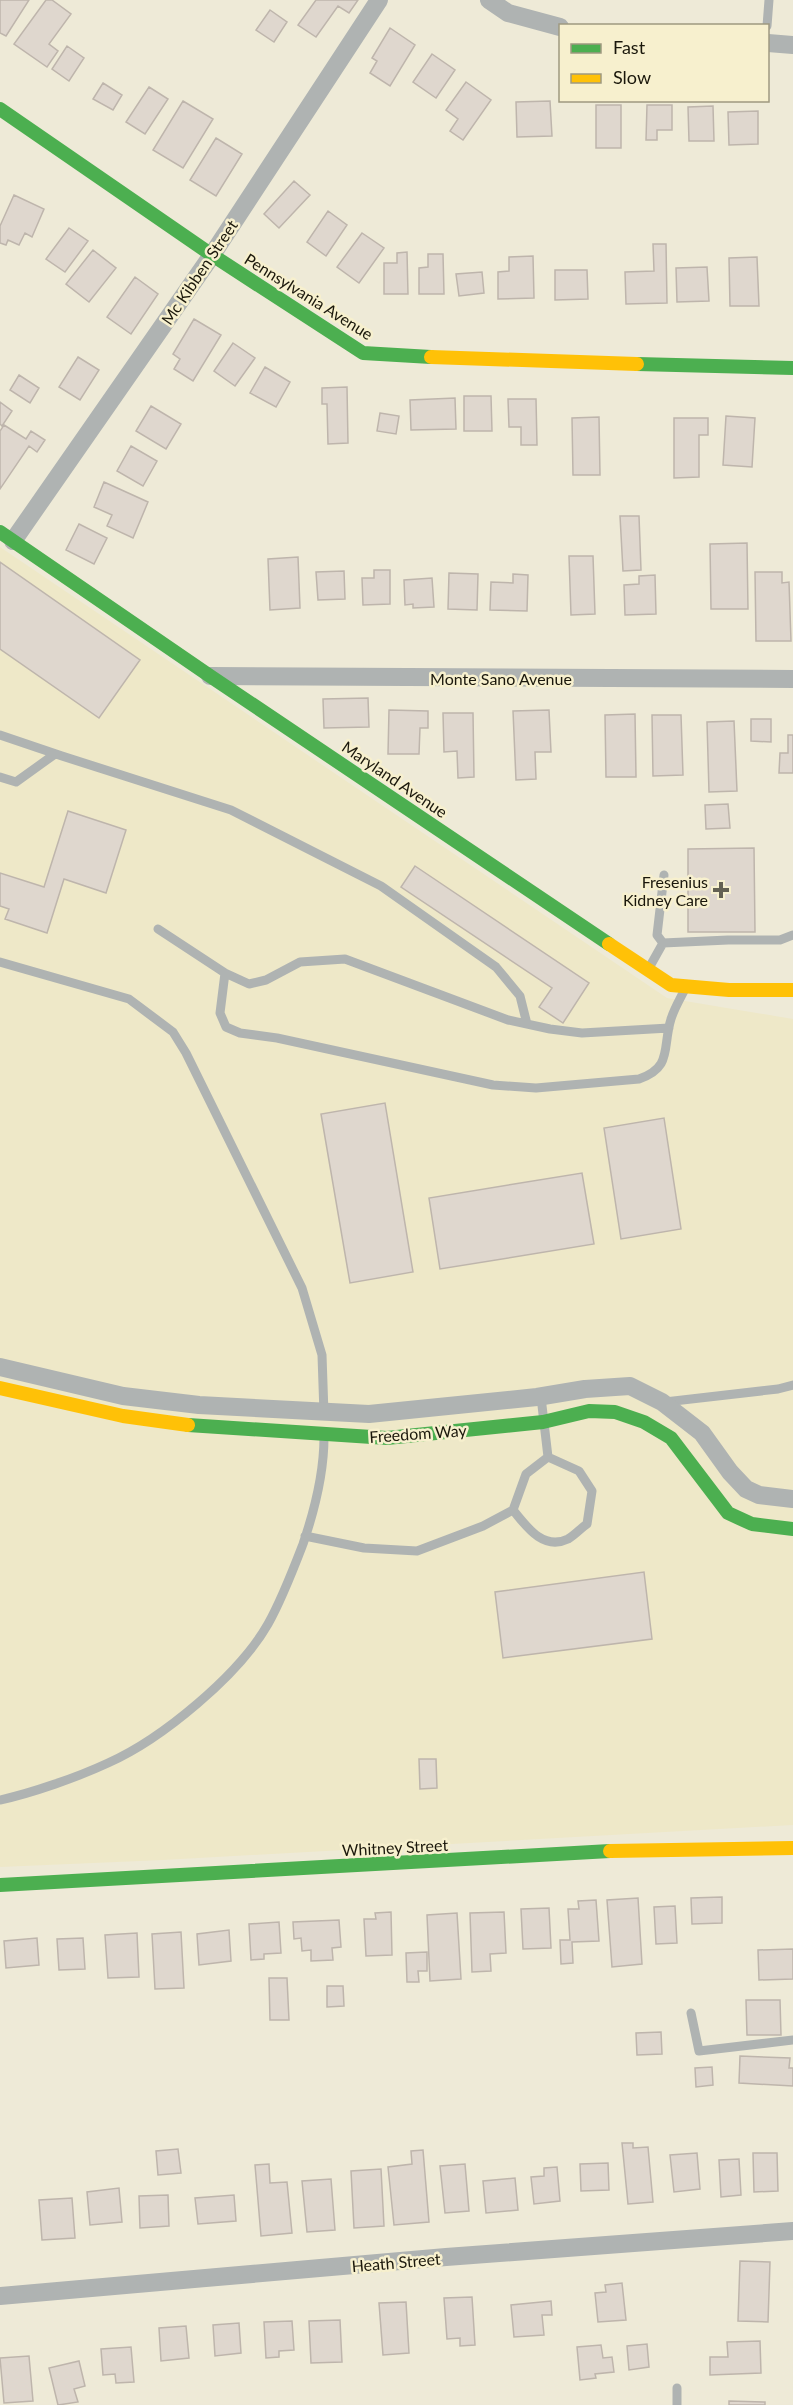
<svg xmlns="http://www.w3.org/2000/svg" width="793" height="2405" font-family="Lato,sans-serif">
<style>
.built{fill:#eee8c8}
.building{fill:#dfd7ce;stroke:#beb5ac;stroke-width:1.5}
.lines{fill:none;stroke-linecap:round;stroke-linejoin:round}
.lane{stroke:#afb3b2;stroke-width:9}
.street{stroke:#afb3b2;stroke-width:18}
.fast{stroke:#4caf50;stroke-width:14}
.slow{stroke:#ffc107;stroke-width:14}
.poi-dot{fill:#646152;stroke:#f7f0ce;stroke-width:2}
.labels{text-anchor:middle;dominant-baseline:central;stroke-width:5;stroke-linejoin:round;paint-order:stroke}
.street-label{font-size:16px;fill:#1a170b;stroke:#f7f0ce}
.poi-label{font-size:16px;fill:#1a170b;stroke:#f7f0ce;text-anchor:end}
</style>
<rect width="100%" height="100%" fill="#eeead7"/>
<path class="built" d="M0,547L667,998L793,1019V1825L163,1860L0,1867Z"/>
<path class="building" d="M0,0H29L6,36L0,33Z
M46,0H52L71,14L49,44L58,51L47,67L14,44Z
M316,0H358L349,13L338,6L316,37L298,25Z
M270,10L287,22L274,42L256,30Z
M390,28L415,45L390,86L370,73L377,61L372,58Z
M67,46L84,58L69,81L52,69Z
M432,54L455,70L436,98L413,82Z
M466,82L491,100L463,140L450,131L458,119L446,110Z
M103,83L122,95L113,110L93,99Z
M149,87L168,99L145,134L126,122Z
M183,101L213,119L183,168L153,150Z
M550,101L552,136L517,137L516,102Z
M596,105H621V148H596Z
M647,105H672V130H657V140H646Z
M713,106L714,141H689L688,107Z
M758,111V144L729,145L728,112Z
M216,138L242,154L216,196L190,180Z
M294,181L310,195L279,228L264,214Z
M14,195L44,209L32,237L25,233L19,245L8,240L6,245L0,243V226Z
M328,211L347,225L326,256L307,242Z
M69,228L88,241L65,272L46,259Z
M362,233L384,248L359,283L337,267Z
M653,244H666L667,303L626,304L625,272L654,271Z
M93,250L116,268L89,302L66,284Z
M407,252L408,294H384V263H397V253Z
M428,254H443L444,294H419V268L428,267Z
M533,256L534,298L498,299V272L509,271V257Z
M757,257L759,306H730L729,258Z
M707,267L709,301L677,302L676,268Z
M555,270H587L588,299L555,300Z
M482,272L484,293L459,296L456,274Z
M135,277L158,294L131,334L107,317Z
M194,319L221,335L193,381L174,369L180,359L173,354Z
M233,343L255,358L235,386L214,371Z
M78,357L99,370L80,400L59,387Z
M265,367L290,382L276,407L250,393Z
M19,375L39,388L30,403L10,390Z
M347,387L348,443L328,444L327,404H322V388Z
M464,396H491L492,431H464Z
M455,398L456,429L411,430L410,400Z
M508,399H536L537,445H521V427H509Z
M0,402L12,411L2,426L0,424Z
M151,406L181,424L166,449L136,431Z
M380,413L399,416L396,434L377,431Z
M726,416L755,418L752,467L723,465Z
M599,417L600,475H573L572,418Z
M674,418H708V435H699V477L674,478Z
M4,425L26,439L31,431L45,440L37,452L29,446L0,489V431Z
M131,446L157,461L143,486L117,471Z
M104,482L148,502L133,538L107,526L112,515L94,507Z
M620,516H639L641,570L623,571Z
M79,524L107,538L94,564L66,550Z
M747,543L748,609H711L710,544Z
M569,556H593L595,614L571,615Z
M298,557L300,608L270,610L268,559Z
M0,562L140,660L99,718L0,649Z
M374,570H390V604L363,605L362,578H374Z
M344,571L345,599L318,600L316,572Z
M755,572H782V583L789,582L791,641H756Z
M449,573L478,574L477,610L448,609Z
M513,574L528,575L527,611L490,610L491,582L513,583Z
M655,575L656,614L625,615L624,585L639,584V576Z
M432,578L434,607L413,608V604L405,605L404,580Z
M368,698L369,727L324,728L323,699Z
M389,710L428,711V728H420L419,754H388Z
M549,710L551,752H535L536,779L516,780L513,711Z
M443,713H473L474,777L458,778L457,751L444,752Z
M635,714L636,777H606L605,715Z
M652,715H681L683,775L653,776Z
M751,719H771V742L751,741Z
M734,721L737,791L709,792L707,722Z
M788,735H793V773H779L780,753H788Z
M728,804L730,828L706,829L705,805Z
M68,811L126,830L106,893L64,879L47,933L5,919L9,909L0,906V873L44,887Z
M754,848L755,932H688V849Z
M415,866L589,983L563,1023L539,1007L552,988L401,887Z
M385,1103L413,1272L350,1283L321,1114Z
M664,1118L681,1229L621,1239L604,1128Z
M582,1173L594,1244L440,1269L429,1198Z
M644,1572L652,1639L503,1658L495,1592Z
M419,1759H436L437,1788L420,1789Z
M722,1897V1923L692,1924L691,1898Z
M638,1898L642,1964L612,1967L607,1900Z
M596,1900L599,1941L572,1942L573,1963L561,1964L560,1940H570L568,1909H579L578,1901Z
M675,1906L677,1943L656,1944L654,1907Z
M549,1908L551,1948L523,1949L521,1909Z
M391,1912L392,1955L366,1956L364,1919H376L375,1913Z
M504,1912L506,1953L490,1954L491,1971L472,1972L470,1913Z
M457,1913L461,1979L430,1981L427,1915Z
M339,1920L341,1947L332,1948L333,1960L311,1961V1950L302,1951L301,1938L294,1939L293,1922Z
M279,1922L281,1953L264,1954V1959L251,1960L249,1924Z
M229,1930L231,1961L199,1965L197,1934Z
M181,1932L184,1988L155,1989L152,1934Z
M137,1933L139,1977L108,1978L105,1935Z
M37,1938L39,1965L6,1968L4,1941Z
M83,1938L85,1969L59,1970L57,1939Z
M793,1949V1979L759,1980L758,1950Z
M427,1952V1971H418L419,1982H407L406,1953Z
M269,1978H287L289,2020H270Z
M327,1986H343L344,2006L327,2007Z
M746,2000H780L781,2035H747Z
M661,2032L662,2054L637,2055L636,2033Z
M740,2056L790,2058L789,2068H793V2086L739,2083Z
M712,2067L713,2085L696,2087L695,2068Z
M622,2143H633V2148L648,2147L653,2202L628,2204Z
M178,2149L181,2173L158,2175L156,2151Z
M423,2150L429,2222L394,2225L388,2167L412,2164L411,2151Z
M697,2153L700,2189L674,2192L670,2155Z
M753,2153H777L778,2191L754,2192Z
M739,2159L741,2195L721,2197L719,2160Z
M608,2163L609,2190L581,2191L580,2164Z
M269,2164L270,2183L287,2182L292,2233L261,2236L255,2165Z
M465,2164L469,2211L445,2213L440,2166Z
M557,2167L560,2201L534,2204L531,2177L544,2176V2168Z
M381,2169L384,2226L354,2228L351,2171Z
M515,2178L518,2210L486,2213L483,2181Z
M331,2179L335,2230L307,2232L302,2181Z
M119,2188L122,2222L90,2225L87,2192Z
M168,2195L169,2226L140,2228L139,2196Z
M234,2195L236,2221L198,2224L195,2198Z
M72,2198L75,2238L42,2240L39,2200Z
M740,2261L770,2262L768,2322L738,2321Z
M622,2283L626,2320L598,2322L595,2293L606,2292L605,2285Z
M472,2297L475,2345L460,2346V2338L447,2339L444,2298Z
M551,2301L552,2315H542L544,2335L514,2337L511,2305Z
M406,2302L409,2353L383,2355L379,2303Z
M340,2320L342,2362L311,2363L309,2321Z
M292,2321L294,2350L279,2351V2357L266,2358L264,2322Z
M239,2323L241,2353L215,2356L213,2325Z
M186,2326L189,2358L161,2361L159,2328Z
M760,2341L761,2373L710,2375V2357H728L727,2342Z
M647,2344L649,2367L629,2370L627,2346Z
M601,2345L603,2358L612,2357L614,2372L595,2374L596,2378L580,2380L577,2347Z
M131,2347L134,2382L116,2383L115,2374L103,2375L101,2349Z
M29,2356L33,2401L4,2403L0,2358Z
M79,2361L85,2386L74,2389L78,2402L58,2405L49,2368Z
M729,2401L765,2402V2405H729Z"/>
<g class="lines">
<path class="lane" d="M767,26L769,0
M0,735L62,756L231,810L381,886L496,967L520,996L527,1024
M0,777L16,782L55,754
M158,929L225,973L249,984L266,980L300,962L345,959L508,1020L550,1029L582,1033L669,1028
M663,943L657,935L664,875
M0,962L129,999L173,1032L186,1053L302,1288L322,1355L324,1414
M649,968L663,943L728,940H780L793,935
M225,973L220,1013L226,1027L240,1033L277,1038L493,1085L536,1088L639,1079C673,1067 662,1048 671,1019C674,1009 680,999 685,989
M665,1402L778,1389L793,1385
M513,1510L526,1474L548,1457
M305,1536L364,1548L417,1551L483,1526L513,1510C526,1526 543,1551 568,1539C575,1535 581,1528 587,1524L592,1491L579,1471L548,1457L541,1397
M0,1800C32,1793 78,1777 108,1763C162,1739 239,1675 268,1624C282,1599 293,1570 303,1544C315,1509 324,1474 324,1437
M691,2013L699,2051L793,2040
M677,2388V2405"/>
<path class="street" d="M489,0L508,13L560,27
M768,43L793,45
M13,541L212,255L379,0
M210,676L793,679
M0,1367L123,1396L199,1405L369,1414L537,1397L585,1389L630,1386L662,1402L702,1433L730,1472L746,1489L759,1495L793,1499
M0,2296L446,2257L793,2231"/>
<path class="fast" d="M0,109L212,255L363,353L431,357
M637,364L793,368
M0,532L210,676L609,944
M188,1425L387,1438L543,1422L589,1411L615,1412L644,1422L671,1438L728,1513L752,1524L793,1529
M0,1885L610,1851"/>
<path class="slow" d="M431,357L637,364
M609,944L671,985L729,990H793
M0,1388L123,1416L188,1425
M610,1851L793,1848"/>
</g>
<path class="poi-dot" d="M718 881h6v6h6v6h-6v6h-6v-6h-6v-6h6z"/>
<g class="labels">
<g class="street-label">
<text transform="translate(199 272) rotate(-56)">Mc Kibben Street</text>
<text transform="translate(309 296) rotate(32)">Pennsylvania Avenue</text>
<text x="501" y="678">Monte Sano Avenue</text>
<text transform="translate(395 779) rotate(34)">Maryland Avenue</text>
<text transform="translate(418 1433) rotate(-4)">Freedom Way</text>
<text transform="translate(395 1847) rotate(-3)">Whitney Street</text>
<text transform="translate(396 2262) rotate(-5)">Heath Street</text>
</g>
<g class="poi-label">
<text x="708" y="881">Fresenius<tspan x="708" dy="18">Kidney Care</tspan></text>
</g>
</g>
<rect x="559" y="24" width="210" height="78" fill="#f7f0ce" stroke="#9f9980" stroke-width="1.5"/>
<rect x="571" y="44" width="30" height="9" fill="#4caf50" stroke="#9f9980" stroke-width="1.5"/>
<text x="613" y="54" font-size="18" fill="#1a170b">Fast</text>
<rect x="571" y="74" width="30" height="9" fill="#ffc107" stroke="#9f9980" stroke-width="1.5"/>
<text x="613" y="84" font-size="18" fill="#1a170b">Slow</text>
</svg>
